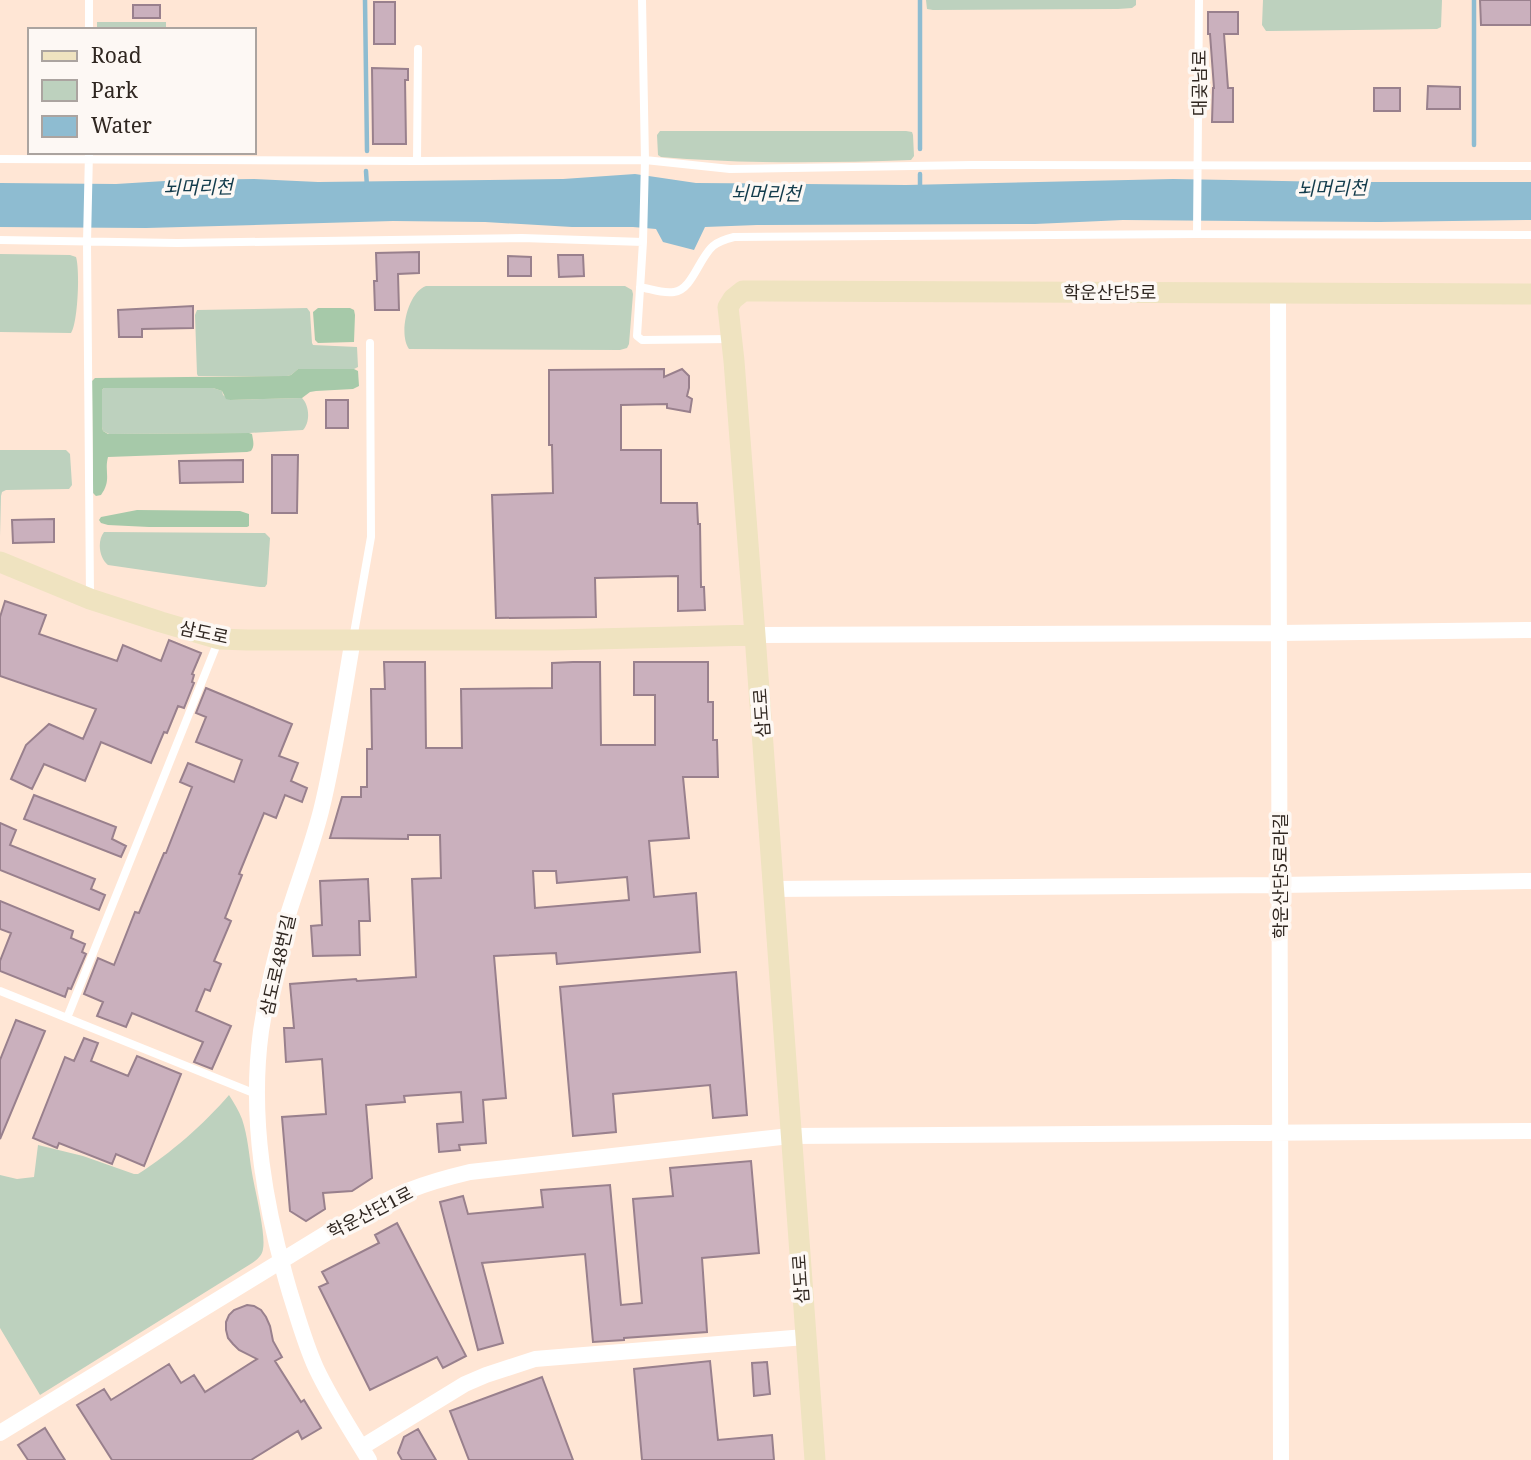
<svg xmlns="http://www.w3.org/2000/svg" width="1531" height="1460" font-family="'Noto Serif','Noto Sans KR',serif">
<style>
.green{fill:#bdd1be}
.forest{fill:#a6c9a9}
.water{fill:#8ebcd1}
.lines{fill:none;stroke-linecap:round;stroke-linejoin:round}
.stream{stroke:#8ebcd1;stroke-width:4.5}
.building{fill:#cab0bd;stroke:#99808d;stroke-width:2;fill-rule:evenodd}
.lane{stroke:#fff;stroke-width:8}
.street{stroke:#fff;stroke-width:16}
.secondary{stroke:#efe3c0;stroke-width:21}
.labels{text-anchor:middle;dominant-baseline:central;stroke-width:7;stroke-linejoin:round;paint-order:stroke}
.street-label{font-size:18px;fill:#302721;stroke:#fdf8f4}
.water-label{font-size:19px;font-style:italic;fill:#133c4c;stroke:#fdf8f4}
</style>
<rect width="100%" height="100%" fill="#ffe6d5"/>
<path class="green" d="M926,0H1136V5L1132,8L1118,9L933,10L927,9Z
M1263,0H1442L1441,27L1437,29L1266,31L1262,25Z
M97,22H166V30H97Z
M660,131H906L912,132L913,135L914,156L911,160C827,163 744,164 661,157L658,155L657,135Z
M0,254L70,255L76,257C80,269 78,323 71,333L0,332Z
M426,286H625L632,290L633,294L629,344L627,348L620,350L409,349C398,334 408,292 426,286Z
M307,308L310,312L312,343L313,345L357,347L358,367L354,369H298L291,375L287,376H198L197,374L195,315L197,310Z
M104,388H213L222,391L223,395L230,400L302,398C310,406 310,423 303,430L249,433L109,434L103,431L102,427V390Z
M0,450H66L70,454L72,485L69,489L6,490L2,492L1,496L0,537Z
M104,532L265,533L270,538L267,584L265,587H260L108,565C99,558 97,541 104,532Z
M229,1095C234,1103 239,1111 242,1119C248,1137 249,1155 252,1173C255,1191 266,1234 263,1249C262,1257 255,1261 249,1265L40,1395L0,1328V1175L17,1179L34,1177L38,1145L83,1156L134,1174H138C170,1154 204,1124 229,1095Z"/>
<path class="forest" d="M318,308H350L354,310L355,315L354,342L318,343L315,340L313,312Z
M298,369H354L358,371L359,386L353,389L316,391L310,392L302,398L230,400L226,399L222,391L213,388H104L102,390V427L103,431L108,434L249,433L252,434C253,440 255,446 251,451L247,452L108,457C104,472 112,480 101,495L96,496L93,493L92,381L95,378L287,376L291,375Z
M137,510L240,511L249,514V526L247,527H149L108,525L101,523L99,520L101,517Z"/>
<path class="water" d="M635,174L696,183L805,184L906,185L1173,179L1332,182H1531V220L1379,222L1123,220L1035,224L757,225L705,227L694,250L663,242L656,229L633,227H572L485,222L393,221L146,228L0,227V183L116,184L181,180L254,179L318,182L563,179Z"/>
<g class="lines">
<path class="stream" d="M365,0L367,151
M920,0V149
M1474,145V0
M366,171L367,187
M920,174V191"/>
</g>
<path class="building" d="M1480,0H1531V25H1481Z
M374,2H395V44H374Z
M133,5H160V18H133Z
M1208,12H1238V34H1224L1228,88H1233V122H1212L1213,88H1214L1210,34H1208Z
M372,68L408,69V80H405L406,144H373Z
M1428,86L1460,87V109H1427Z
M1374,88H1400V111H1374Z
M419,252V273L398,274L399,310H375L374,281H377L376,253Z
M558,255H583L584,276L559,277Z
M508,256L531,257V276H508Z
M193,306V328L142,329V337H119L118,310Z
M664,369V377L682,369L689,376V388L687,396L692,399L690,412L667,408V404L621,405V450H661V503H697L698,524H700L701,587H704L705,610L678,611V576L595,578L596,617L496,618L492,495L553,493L552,445H549V370Z
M326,400H348V428H326Z
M272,455H298L297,513H272Z
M243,460V482L180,483L179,461Z
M54,519V542L13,543L12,520Z
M5,601L46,615L39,634L117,661L123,645L161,661L169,640L201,653L192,674L194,675L192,682L194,683L184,708L178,706L167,733L164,732L151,763L101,742L85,781L44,764L32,789L11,779L26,745L49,724L83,739L96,709L0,676V617Z
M384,662H425L426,748H462L461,689L552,688V663L573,662H600L601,745H655V695H634V662H708V702H713V740H717L718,777H683L689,838L649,841L654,897L696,893L700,952L557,964L556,953L494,956L506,1098L483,1100L486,1143L459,1145L460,1150L439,1152L437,1124L463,1122L461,1092L404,1096L405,1102L366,1105L372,1178L352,1191L323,1193L325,1209L306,1221L290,1211L282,1117L326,1114L322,1059L286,1062L284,1028H294L290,984L356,979L357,981L416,977L412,879L441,878L440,835H408V839L330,838L342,797H361V787H367V749H372L371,689H385ZM533,871H556L557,883L627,877L629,900L535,908Z
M206,688L292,724L279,756L298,763L291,781L307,788L302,802L285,795L276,818L264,813L239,874L242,875L225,918L231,921L214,961L221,964L210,991L205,989L196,1011L231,1026L212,1069L194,1062L203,1042L132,1013L126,1027L97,1016L103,1002L84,994L98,958L114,965L135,912L139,913L164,853H166L192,787L180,782L188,763L234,782L242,760L196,742L206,717L196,713Z
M34,795L116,827L112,839L126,846L121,857L24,819Z
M0,823L16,830L10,845L95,879L91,889L105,895L99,910L0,870Z
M368,879L370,921H359L360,955L313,956L311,926L322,925L320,881Z
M0,901L73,931L71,938L85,944L82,952L86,954L71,989L68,988L65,997L0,971V961L11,933L0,929Z
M736,972L747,1115L713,1118L710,1085L613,1094L616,1132L573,1136L560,987Z
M16,1020L45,1031L0,1139V1060Z
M84,1038L98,1043L91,1061L128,1076L137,1056L181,1074L144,1166L116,1154L112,1164L59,1143L57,1148L33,1138L65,1057L74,1061Z
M751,1161L759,1253L702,1258L707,1332L624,1338V1340L593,1342L585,1254L482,1263L503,1343L478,1350L440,1202L463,1196L468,1214L543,1207L541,1190L610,1185L621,1305L642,1303L633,1199L673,1196L670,1168Z
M397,1223L466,1356L443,1368L437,1357L370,1390L319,1287L328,1283L322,1272L379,1243L375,1235Z
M247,1305L254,1306L261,1310L266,1317L270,1326L273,1341L282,1357L275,1361L301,1402L304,1400L321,1428L302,1439L298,1431L251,1460H112L77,1405L104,1389L111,1400L169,1364L181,1383L194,1375L205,1392L257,1359L239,1350L233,1344L228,1338L226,1330V1322L229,1315L234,1310Z
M710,1361L718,1440L772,1435L774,1460H642L634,1369Z
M767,1362L770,1394L754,1396L752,1363Z
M542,1377L573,1460H469L450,1411Z
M45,1428L58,1449L65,1460H28L18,1445Z
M418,1429L429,1448L436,1460H402L398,1453L404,1437Z"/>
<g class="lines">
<path class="lane" d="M642,0L645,160L643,242L637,336L642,340L731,339
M89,30V0
M89,152L87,242L90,596
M0,159L417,161L645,160L730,169L972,165L1531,166
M417,161L418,49
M1197,234L1199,0
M0,240L177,243L522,238L643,242
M640,287C651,289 663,294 674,292C692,290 699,258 713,246C719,241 726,239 734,237L1197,234L1531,235
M219,639L67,1018L256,1094
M353,639L371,537L370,343
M0,991L67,1018"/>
<path class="street" d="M1278,293L1281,1460
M755,635L1279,633L1531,630
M353,639C343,696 335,755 321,811C310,854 293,895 281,938C272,968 266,1000 261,1031C249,1119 265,1208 290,1293C298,1318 305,1344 316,1368C331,1400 351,1430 369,1460
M773,889L1280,885L1531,881
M0,1433L335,1228C360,1215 384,1200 410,1190C430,1182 449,1177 470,1172L790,1136L1531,1131
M362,1447L465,1384L486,1375L535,1359L805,1337"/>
<path class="secondary" d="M0,562L90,599L161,622L219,639L247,640H555L755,635L815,1460
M755,635L734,361L728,307L733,299L743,291L1531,294"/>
</g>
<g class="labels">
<g class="street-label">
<text transform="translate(1199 83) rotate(-90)">대곶남로</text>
<text x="1110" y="292">학운산단5로</text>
<text transform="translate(204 632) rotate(12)">삼도로</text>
<text transform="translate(761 713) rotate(-94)">삼도로</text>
<text transform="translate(1280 876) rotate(-90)">학운산단5로라길</text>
<text transform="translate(277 965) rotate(-77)">삼도로48번길</text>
<text transform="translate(370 1212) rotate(-27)">학운산단1로</text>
<text transform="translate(800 1279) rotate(-94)">삼도로</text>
</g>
<g class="water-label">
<text transform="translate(198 187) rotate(-1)">뇌머리천</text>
<text transform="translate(1332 188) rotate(-1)">뇌머리천</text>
<text transform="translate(766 193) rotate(1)">뇌머리천</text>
</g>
</g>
<rect x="28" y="28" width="228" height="126" fill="#fdf8f4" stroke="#aba4a0" stroke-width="2"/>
<rect x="42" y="51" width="35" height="10" fill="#efe3c0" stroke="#aba4a0" stroke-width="2"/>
<text x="91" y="63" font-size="21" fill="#302721">Road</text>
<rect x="42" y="80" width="35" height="21" fill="#bdd1be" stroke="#aba4a0" stroke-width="2"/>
<text x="91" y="98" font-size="21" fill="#302721">Park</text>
<rect x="42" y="116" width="35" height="21" fill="#8ebcd1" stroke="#aba4a0" stroke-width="2"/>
<text x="91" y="133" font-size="21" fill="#302721">Water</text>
</svg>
